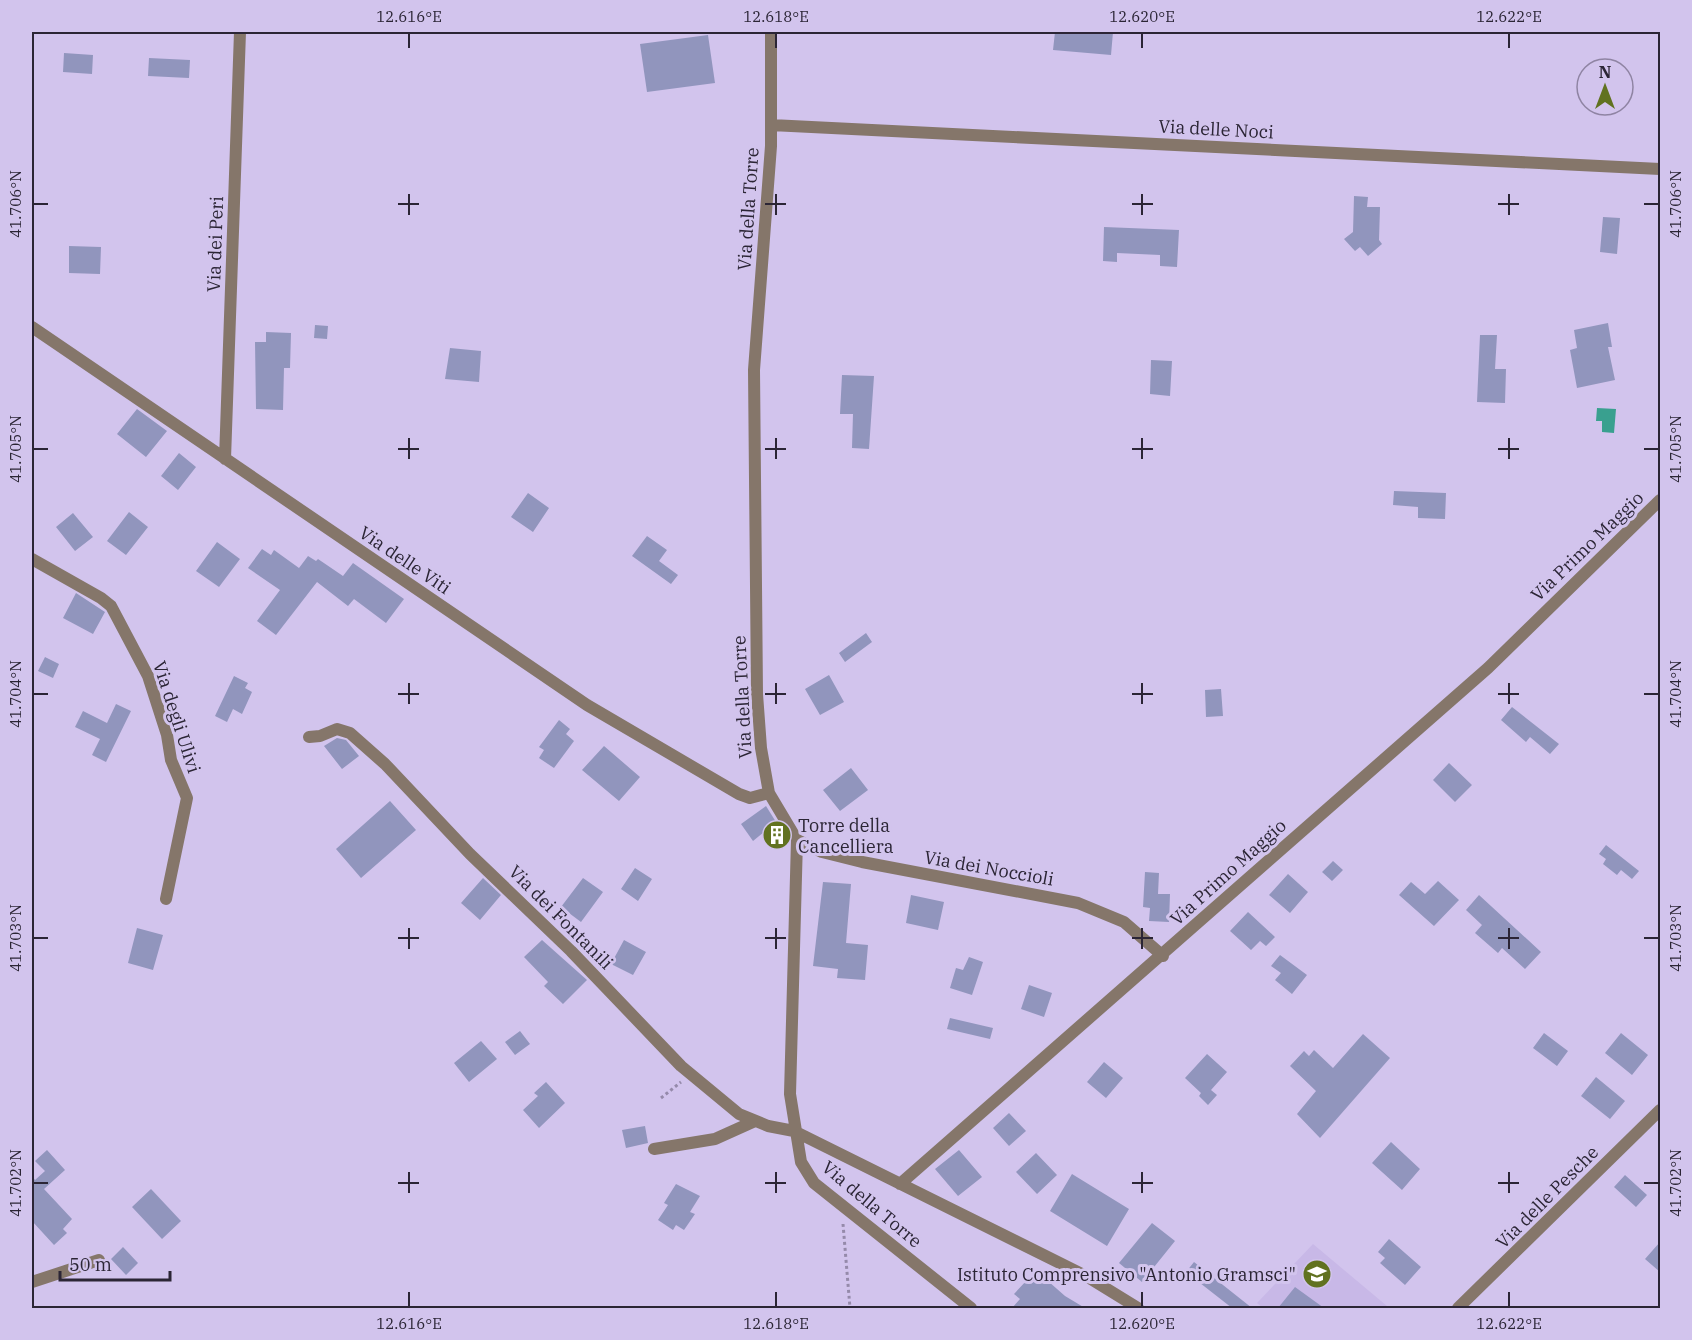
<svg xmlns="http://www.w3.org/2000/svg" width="1692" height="1340" font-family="'IBM Plex Serif',serif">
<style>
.built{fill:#c8b8e7}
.water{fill:#39a08f}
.building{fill:#9195bd}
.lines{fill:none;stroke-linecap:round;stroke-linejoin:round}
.path{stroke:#958aaa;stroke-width:3;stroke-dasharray:3 3;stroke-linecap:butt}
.minor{stroke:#85766a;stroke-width:12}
.ticks{fill:none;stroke:#2b2535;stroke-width:2}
.labels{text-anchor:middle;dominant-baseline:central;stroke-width:6;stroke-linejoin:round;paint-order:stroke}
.street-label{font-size:18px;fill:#2b2535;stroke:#d2c4ed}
.poi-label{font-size:18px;fill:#2b2535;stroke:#d2c4ed;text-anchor:start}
.neatline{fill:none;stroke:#2b2535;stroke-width:2}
.ticks-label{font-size:15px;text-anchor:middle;fill:#2b2535}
</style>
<rect width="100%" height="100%" fill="#d2c4ed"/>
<path class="built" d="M1313,1244L1387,1306L1386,1308H1263L1257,1303Z"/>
<path class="water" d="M1597,408L1616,409L1614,433L1602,432V421H1596Z"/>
<path class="building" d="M1055,32H1113L1111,55L1053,50Z
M708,35L715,83L647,92L640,44Z
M64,53L93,55L92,74L63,72Z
M149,58L190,60L189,78L148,76Z
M1354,196L1368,197L1367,207H1380L1379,240L1382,244L1368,256L1360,247L1355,251L1344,239L1353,232Z
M1603,217L1620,218L1617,254L1600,252Z
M1104,227L1179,230L1177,267L1160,266V255L1117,253V262L1103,261Z
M69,246L101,247L100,274L69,273Z
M1608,323L1612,347H1608L1615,380L1577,388L1570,350L1577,348L1574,330Z
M315,325L328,326L327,339L314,338Z
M266,332L291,333L290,368H284L283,410L256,409L255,342H266Z
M1480,335H1497L1495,369H1506L1505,403L1477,402Z
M450,348L481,351L479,382L445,379Z
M1151,360L1172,361L1170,396L1150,394Z
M842,375L874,376L869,449L852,448L853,414H840Z
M137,409L167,431L146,457L117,434Z
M179,453L196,467L178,490L161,476Z
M1394,491L1446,493L1445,519L1418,518V507L1393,505Z
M528,493L549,508L533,532L511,517Z
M129,512L148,527L126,555L107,541Z
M73,513L93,537L75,551L56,527Z
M647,536L667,550L659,561L678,575L671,584L632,556Z
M217,542L240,559L219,587L196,571Z
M262,549L271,555L274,550L299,568L308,556L316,561L318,559L343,576L353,563L404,599L386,623L354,599L348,606L317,582L276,635L257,621L280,590L248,568Z
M76,593L105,612L93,634L63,618Z
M866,633L872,642L845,662L839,653Z
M45,657L59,664L53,678L38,671Z
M829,675L844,702L820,715L805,689Z
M234,676L248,683L245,688L252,692L242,714L233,709L227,722L215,716Z
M1221,689L1223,716L1206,717L1205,690Z
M116,704L131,711L106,762L92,755L100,739L75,727L83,711L107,723Z
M1512,707L1559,744L1550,754L1530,737L1526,742L1501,720Z
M559,720L570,729L566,734L574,741L554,768L539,758L544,750L539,747Z
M337,738L346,740L359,756L342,769L324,746Z
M604,746L640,777L619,801L582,770Z
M1449,763L1472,785L1455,802L1433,780Z
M851,768L868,790L840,811L823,790Z
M390,801L416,830L361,878L336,849Z
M766,806L786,838L775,846L764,832L753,841L741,824Z
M1606,845L1639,871L1632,879L1621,870L1617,875L1603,864L1606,859L1599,854Z
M1333,861L1343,870L1332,881L1322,872Z
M635,868L652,879L638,901L621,889Z
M1145,872L1159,873L1158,894H1170L1169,922L1149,921L1150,908L1143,907Z
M1288,874L1308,892L1290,913L1269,895Z
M483,878L501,895L480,920L461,903Z
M583,878L603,892L581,922L561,907Z
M1438,881L1459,900L1434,926L1399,895L1411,882L1425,894Z
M823,882L851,884L846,943L868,945L865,980L837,978L838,969L813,966Z
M911,895L944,902L938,930L906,923Z
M1479,895L1541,952L1525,969L1502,948L1498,953L1475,933L1482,925L1466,910Z
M1248,912L1275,937L1266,946L1260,941L1251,950L1230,931Z
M137,928L163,935L153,970L128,963Z
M542,940L587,980L563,1004L544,986L548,982L524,957Z
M624,940L646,952L633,975L611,964Z
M1280,955L1307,975L1292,994L1275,980L1281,973L1271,966Z
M969,957L983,962L972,995L950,988L956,968L963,970Z
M1029,985L1052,993L1044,1017L1021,1009Z
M950,1018L993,1028L990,1039L947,1029Z
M520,1031L530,1044L515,1055L505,1042Z
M1544,1033L1568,1051L1557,1066L1533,1048Z
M1621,1033L1648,1055L1632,1075L1605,1053Z
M1363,1034L1390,1058L1320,1138L1297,1114L1316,1091L1290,1066L1304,1051L1309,1056L1314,1050L1333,1068Z
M481,1041L497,1059L469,1082L454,1063Z
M1207,1054L1227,1072L1211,1090L1217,1095L1208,1105L1199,1096L1201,1093L1185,1078Z
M1104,1062L1123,1078L1106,1098L1087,1082Z
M1596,1077L1625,1101L1610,1119L1581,1096Z
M546,1082L565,1103L539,1128L523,1110L538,1096L534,1093Z
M1009,1113L1026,1131L1009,1146L993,1128Z
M645,1126L648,1143L626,1148L622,1130Z
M1391,1142L1420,1169L1402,1190L1372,1163Z
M47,1150L65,1170L44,1189L72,1219L63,1229L67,1233L54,1245L32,1221V1176L35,1180L45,1171L35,1161Z
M959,1150L982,1177L958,1196L935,1169Z
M1036,1153L1057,1175L1037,1194L1016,1172Z
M1072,1174L1129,1209L1107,1246L1050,1211Z
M1625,1175L1647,1195L1636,1207L1614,1187Z
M676,1184L700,1196L690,1212L695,1214L684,1230L676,1225L673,1230L658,1220L668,1205L664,1203Z
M151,1189L181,1221L162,1239L132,1207Z
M1152,1223L1175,1241L1142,1282L1119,1263Z
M1389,1239L1421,1267L1405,1285L1380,1263L1385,1258L1378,1252Z
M1660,1242V1272L1645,1259Z
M123,1247L138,1263L126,1275L111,1259Z
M1194,1262L1252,1308H1232L1186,1272Z
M1040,1274L1065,1296L1085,1308H1012L1020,1299L1014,1294L1027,1280L1031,1284Z
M1295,1287L1324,1308H1278Z"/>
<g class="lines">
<path class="path" d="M661,1098L681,1082
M843,1224L850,1308"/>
<path class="minor" d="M771,32V146L754,370L757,694L761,748L769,793L797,840L790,1094L801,1162L814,1183L971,1308
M771,125L1660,169
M32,327L587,705L739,794L750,798L769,793
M225,459L240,32
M32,559L101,598L111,606L148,676L167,735L171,760L187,798L166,899
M309,737L320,736L337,729L350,733L385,764L470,854L571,951L681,1066L739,1114L768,1126L794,1131L1086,1276L1138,1308
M797,840L822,852L862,862L1078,903L1124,922L1163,956
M654,1149L715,1139L755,1121
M900,1184L1488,668L1660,500
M32,1282L99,1260
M1458,1308L1660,1110"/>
</g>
<path class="ticks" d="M409,33V48M776,33V48M1142,33V48M1509,33V48M409,194V215M776,194V215M1142,194V215M1509,194V215M33,204H48M398,204H419M765,204H786M1132,204H1153M1498,204H1519M1644,204H1659M409,438V459M776,438V459M1142,438V459M1509,438V459M33,449H48M398,449H419M765,449H786M1132,449H1153M1498,449H1519M1644,449H1659M409,683V704M776,683V704M1142,683V704M1509,683V704M33,694H48M398,694H419M765,694H786M1132,694H1153M1498,694H1519M1644,694H1659M409,928V949M776,928V949M1142,928V949M1509,928V949M33,938H48M398,938H419M765,938H786M1132,938H1153M1498,938H1519M1644,938H1659M409,1172V1193M776,1172V1193M1142,1172V1193M1509,1172V1193M33,1183H48M398,1183H419M765,1183H786M1132,1183H1153M1498,1183H1519M1644,1183H1659M409,1292V1307M776,1292V1307M1142,1292V1307M1509,1292V1307"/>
<defs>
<g id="building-disc" transform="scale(1.5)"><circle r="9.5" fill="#617220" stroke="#d2c4ed"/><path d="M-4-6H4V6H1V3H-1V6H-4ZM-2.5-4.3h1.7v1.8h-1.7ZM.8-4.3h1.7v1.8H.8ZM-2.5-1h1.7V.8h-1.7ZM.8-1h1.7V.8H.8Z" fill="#fff"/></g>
<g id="school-disc" transform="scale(1.5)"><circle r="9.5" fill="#617220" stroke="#d2c4ed"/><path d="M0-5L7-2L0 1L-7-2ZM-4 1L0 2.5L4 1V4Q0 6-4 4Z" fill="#fff"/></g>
</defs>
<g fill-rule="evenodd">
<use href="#building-disc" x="777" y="835"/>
<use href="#school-disc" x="1317" y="1274"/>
</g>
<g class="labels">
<g class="street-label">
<text transform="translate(1216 129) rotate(3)">Via delle Noci</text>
<text transform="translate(748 209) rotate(-86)">Via della Torre</text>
<text transform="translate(215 244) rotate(-88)">Via dei Peri</text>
<text transform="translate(1587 546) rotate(-44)">Via Primo Maggio</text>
<text transform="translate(405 560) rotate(34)">Via delle Viti</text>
<text transform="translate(742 697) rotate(-93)">Via della Torre</text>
<text transform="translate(177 717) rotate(72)">Via degli Ulivi</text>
<text transform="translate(989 868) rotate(10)">Via dei Noccioli</text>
<text transform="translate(1228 872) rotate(-42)">Via Primo Maggio</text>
<text transform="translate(561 917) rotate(45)">Via dei Fontanili</text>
<text transform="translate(1547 1197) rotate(-45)">Via delle Pesche</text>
<text transform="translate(872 1204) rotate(40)">Via della Torre</text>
</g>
<g class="poi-label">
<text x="798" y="825">Torre della<tspan x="798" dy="21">Cancelliera</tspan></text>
<text x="1296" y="1274" text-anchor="end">Istituto Comprensivo "Antonio Gramsci"</text>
</g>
</g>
<rect width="1692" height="1340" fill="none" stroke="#d2c4ed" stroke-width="66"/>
<g transform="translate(1605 87)"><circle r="28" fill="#d2c4ed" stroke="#8f84a3" stroke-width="1.5"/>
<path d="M0-4.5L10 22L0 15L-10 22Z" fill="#617220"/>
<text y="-9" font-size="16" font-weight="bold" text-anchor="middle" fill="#2b2535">N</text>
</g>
<path d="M60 1271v9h110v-9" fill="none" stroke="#2b2535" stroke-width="3"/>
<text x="69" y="1271" font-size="18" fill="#2b2535" stroke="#d2c4ed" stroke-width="4.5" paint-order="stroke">50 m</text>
<rect x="33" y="33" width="1626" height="1274" class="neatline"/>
<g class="ticks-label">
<text x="409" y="22">12.616°E</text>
<text x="776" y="22">12.618°E</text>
<text x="1142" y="22">12.620°E</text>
<text x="1509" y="22">12.622°E</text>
<text transform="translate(16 204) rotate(-90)" y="5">41.706°N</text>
<text transform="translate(1676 204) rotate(-90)" y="5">41.706°N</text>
<text transform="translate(16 449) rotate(-90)" y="5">41.705°N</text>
<text transform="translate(1676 449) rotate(-90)" y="5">41.705°N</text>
<text transform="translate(16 694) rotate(-90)" y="5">41.704°N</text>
<text transform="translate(1676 694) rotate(-90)" y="5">41.704°N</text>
<text transform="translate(16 938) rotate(-90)" y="5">41.703°N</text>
<text transform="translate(1676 938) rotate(-90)" y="5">41.703°N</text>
<text transform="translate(16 1183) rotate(-90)" y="5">41.702°N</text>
<text transform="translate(1676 1183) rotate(-90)" y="5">41.702°N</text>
<text x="409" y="1329">12.616°E</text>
<text x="776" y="1329">12.618°E</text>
<text x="1142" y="1329">12.620°E</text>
<text x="1509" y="1329">12.622°E</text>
</g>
</svg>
